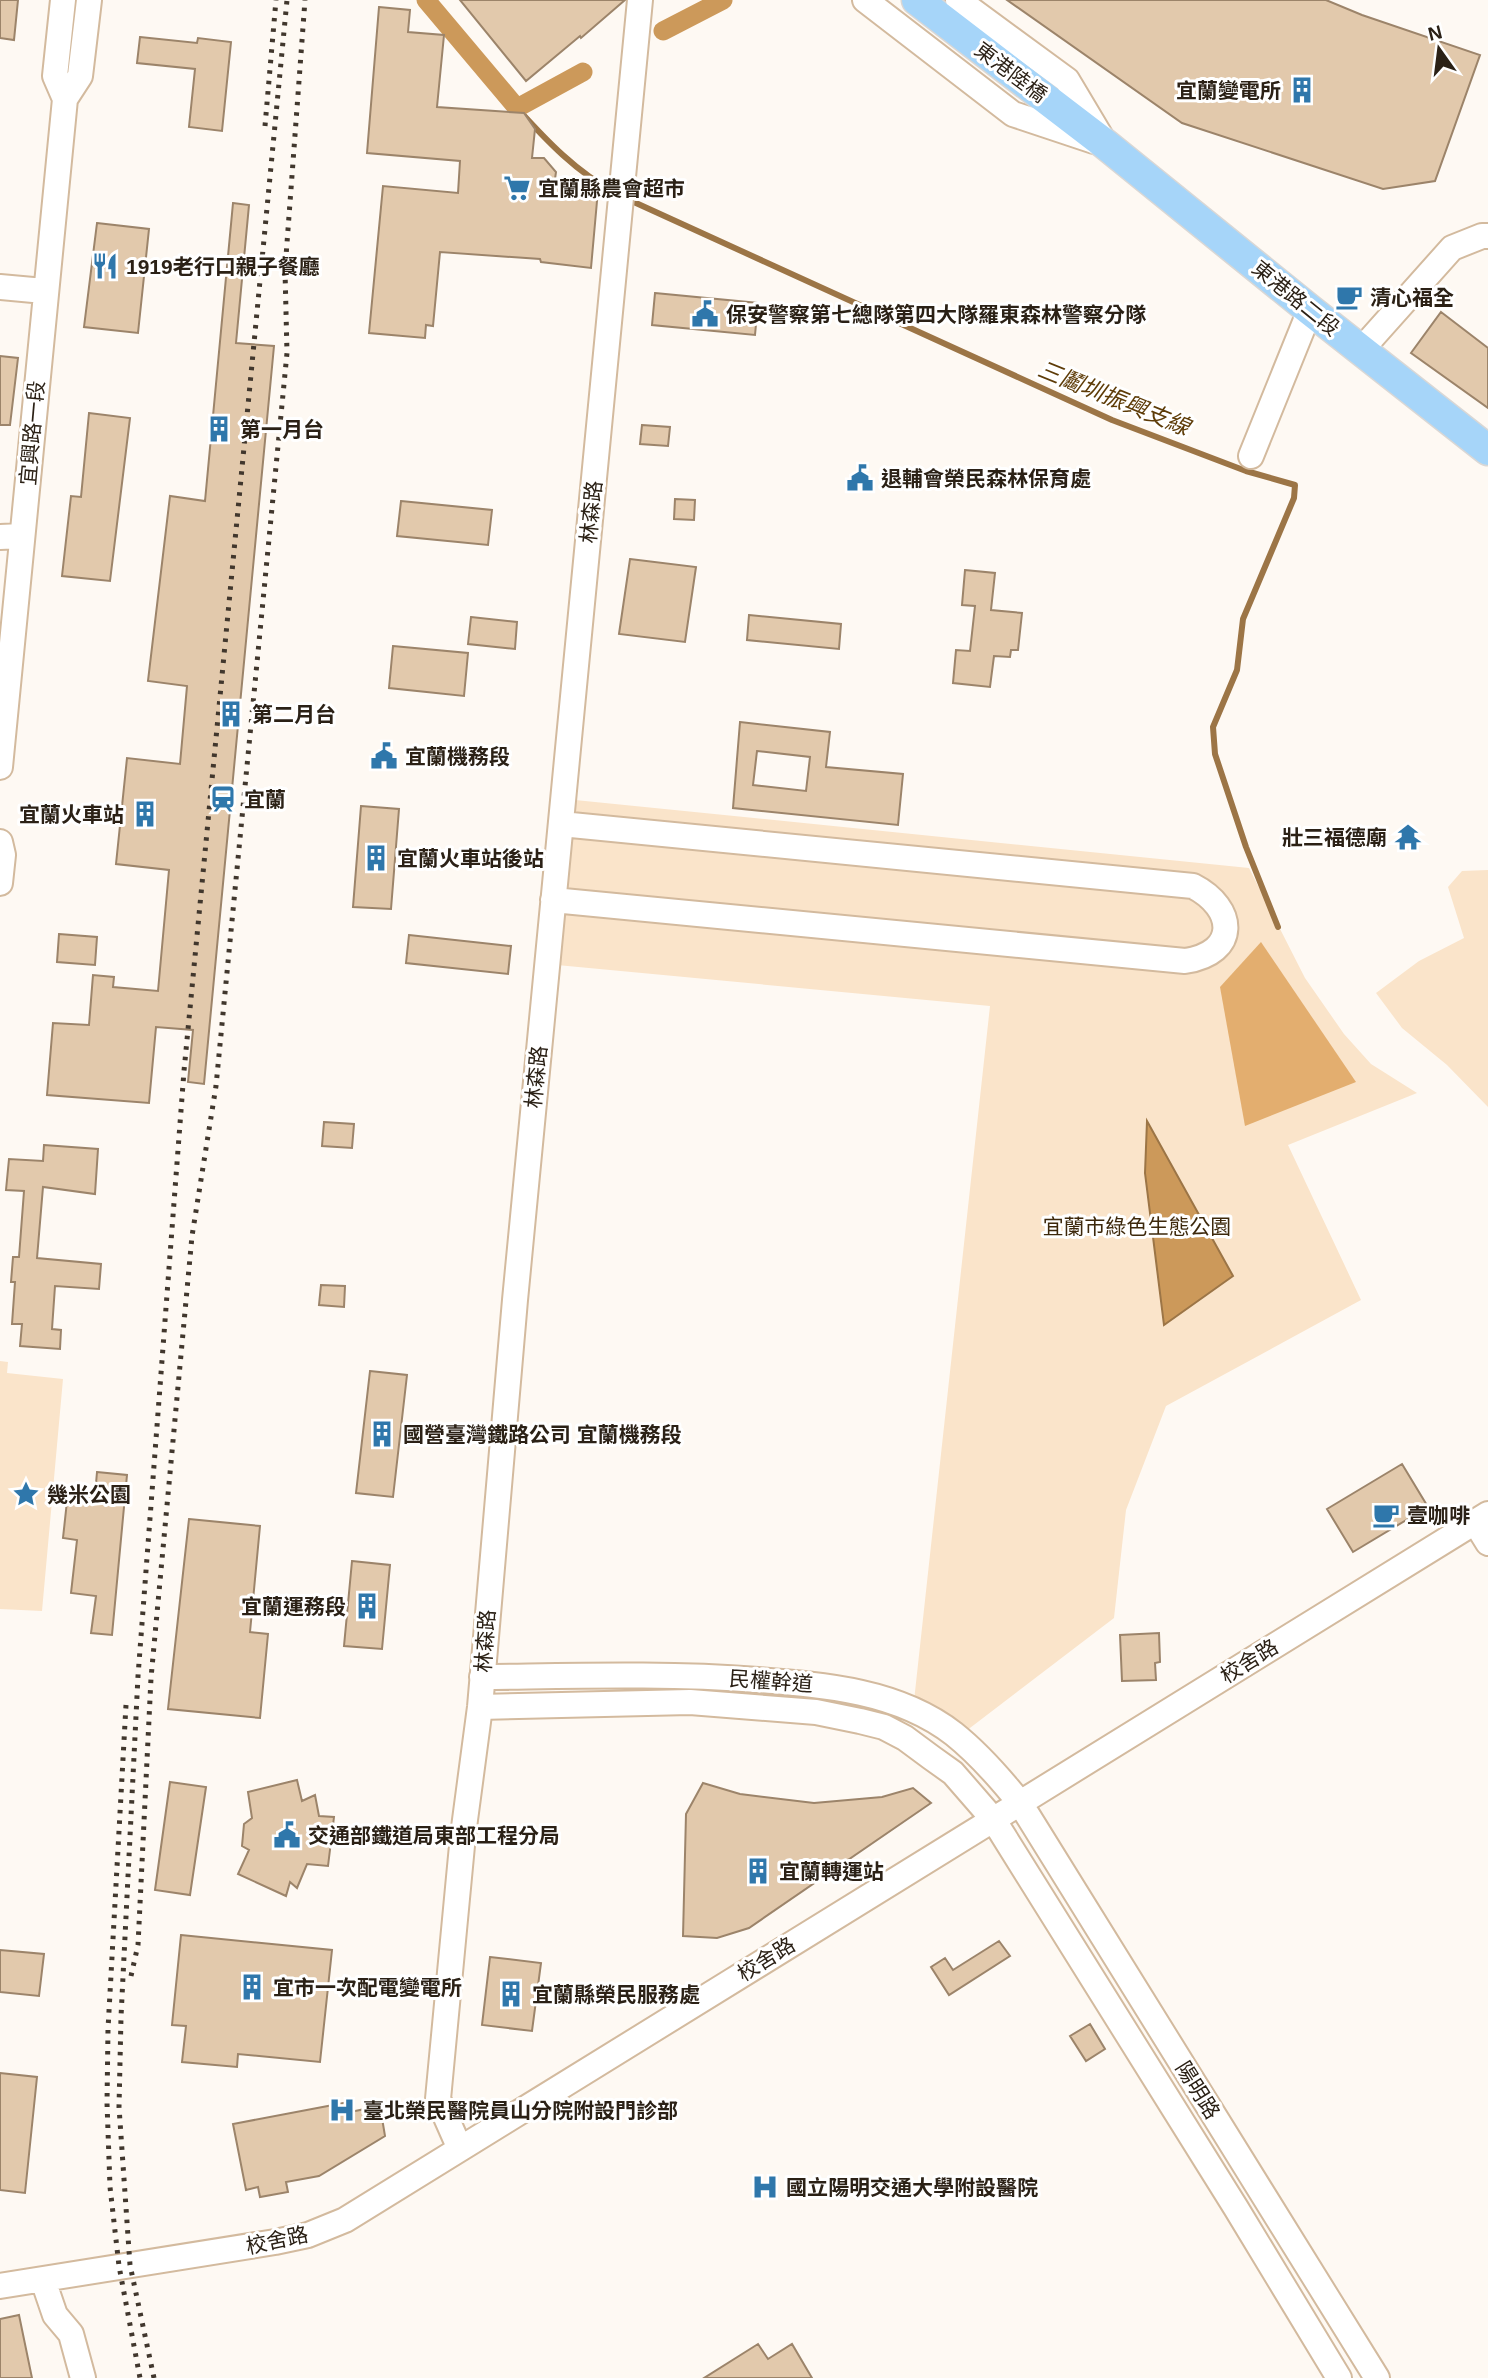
<svg xmlns="http://www.w3.org/2000/svg" width="1488" height="2378" font-family="Arial,'Noto Sans TC',sans-serif">
<style>
.green{fill:#fae4ca}
.forest{fill:#e3ae6f}
.water{fill:#cc995a;stroke:#9c7546;stroke-width:2}
.lines{fill:none;stroke-linecap:round;stroke-linejoin:round}
.stream{stroke:#9c7546;stroke-width:6}
.canal{stroke:#cc995a;stroke-width:19}
.building{fill:#e2c9ac;stroke:#9c846a;stroke-width:2;fill-rule:evenodd}
.minor-casing{stroke:#d3ba9e;stroke-width:28}
.major-casing{stroke:#d9d7d5;stroke-width:33}
.minor{stroke:#fff;stroke-width:24}
.major{stroke:#a6d5f9;stroke-width:30}
.rail{stroke:#41372d;stroke-width:5;stroke-dasharray:3.5 7;stroke-linecap:butt}
.labels{text-anchor:middle;dominant-baseline:central;stroke-width:6;stroke-linejoin:round;paint-order:stroke}
.street-label{font-size:21px;fill:#2b2116;stroke:#fff}
.poi-label{font-size:21px;font-weight:bold;fill:#2b2116;stroke:#fff;text-anchor:start}
.park-label{font-size:21px;fill:#3d280b;stroke:#fff}
.water-label{font-size:23px;font-style:italic;fill:#5e3c08;stroke:#fff}
</style>
<rect width="100%" height="100%" fill="#fef9f3"/>
<path class="green" d="M575,800L1249,868L1305,978L1344,1034L1371,1064L1417,1093L1288,1145L1361,1300L1166,1406L1126,1510L1114,1618L966,1731L914,1701L990,1006L557,965Z
M1488,870V1107L1447,1065L1402,1028L1376,993L1419,961L1464,938L1448,887L1462,871Z
M0,1361L8,1362L7,1373L63,1379L42,1611L0,1609Z"/>
<path class="forest" d="M1261,942L1356,1082L1245,1126L1220,987Z"/>
<path class="water" d="M1147,1121L1233,1276L1164,1325L1145,1173Z"/>
<g class="lines">
<path class="stream" d="M517,108C546,140 577,173 616,193
M625,198L1112,420L1246,471L1295,485L1294,498L1243,619L1237,670L1213,727L1215,754L1246,847L1278,927"/>
<path class="canal" d="M426,0L517,108L583,72
M663,31L723,0"/>
</g>
<path class="building" d="M0,0H18L14,40L0,38Z
M460,0H625L581,38L580,36L526,81Z
M1007,0H1326L1362,15L1480,55L1435,181L1383,189L1182,123Z
M379,7L410,10L408,32L444,35L437,107L524,113L535,129L532,158H544L556,172L554,186L598,190L591,268L541,262L540,259L440,252L433,326L426,325L425,338L369,333L383,186L458,193L460,161L367,153Z
M140,37L197,43L198,38L231,42L222,131L189,127L195,69L137,63Z
M233,203L249,205L236,343L274,346L204,1084L188,1082L193,1030L156,1027L149,1103L47,1095L53,1023L89,1025L93,975L114,977L113,987L158,991L169,870L116,864L127,758L180,764L187,686L148,681L170,496L205,501Z
M97,223L149,229L138,333L84,327Z
M655,293L758,303L755,335L652,325Z
M1441,312L1488,348V408L1411,353Z
M0,356L18,358L10,425H0Z
M89,413L130,418L110,581L62,576L71,496L81,497Z
M642,425L670,427L668,446L640,444Z
M675,499L695,500L694,520L674,519Z
M401,501L492,510L488,545L397,536Z
M630,559L696,567L685,642L619,634Z
M965,570L995,573L991,610L1022,613L1018,650H1011L1010,657L994,656L990,687L953,683L956,650L970,651L975,606L962,605Z
M749,615L841,624L839,649L747,640Z
M471,617L517,622L515,649L468,644Z
M393,646L468,653L464,696L389,688Z
M740,722L830,732L826,767L903,774L898,825L733,808ZM757,751L810,757L806,791L753,785Z
M361,806L399,809L391,909L353,907Z
M59,934L97,937L95,965L57,962Z
M409,935L511,946L508,974L406,963Z
M324,1122L354,1124L352,1148L322,1146Z
M44,1145L98,1149L95,1194L43,1187L37,1258L101,1264L99,1289L55,1286L52,1329L61,1330L60,1349L20,1346L22,1324H12L15,1282H11L13,1257H19L24,1191L6,1190L9,1159L43,1161Z
M321,1285L345,1286L344,1307L319,1305Z
M370,1371L407,1375L393,1497L356,1493Z
M1402,1464L1428,1507L1353,1552L1327,1509Z
M97,1472L127,1475L112,1635L91,1633L96,1596L71,1593L77,1540L63,1538L68,1492L95,1495Z
M189,1519L260,1526L250,1632L268,1634L260,1718L168,1709Z
M352,1561L390,1565L382,1649L344,1646Z
M1159,1633L1160,1662L1155,1663L1156,1680L1122,1681L1120,1635Z
M297,1780L302,1801L315,1795L319,1816L334,1817L328,1866L307,1864L297,1888L290,1882L286,1896L238,1874L249,1850L242,1846L244,1824L252,1818L248,1792Z
M170,1782L206,1787L190,1895L155,1890Z
M703,1783L740,1794L814,1803L882,1797L913,1788L931,1803L749,1928L717,1938L683,1936L686,1814Z
M181,1935L332,1950L320,2062L238,2054L237,2067L182,2062L186,2026L172,2025Z
M999,1941L1010,1956L949,1995L931,1967L945,1958L953,1970Z
M0,1950L44,1954L39,1996L0,1992Z
M490,1957L541,1963L532,2031L482,2025Z
M1090,2024L1105,2049L1086,2061L1070,2036Z
M0,2073L37,2077L25,2193L0,2190Z
M349,2102L350,2112L380,2106L385,2136L319,2176L286,2182L288,2192L260,2197L258,2187L246,2190L233,2124Z
M19,2315L32,2378H0V2319Z
M758,2344L768,2359L792,2344L812,2378H704Z"/>
<g class="lines">
<g class="minor-casing">
<path id="minor" d="M63,0L55,76L65,99
M865,0L1013,114L1094,141
M958,0L1067,80L1101,137
M0,287L44,291
M1361,350L1452,248L1482,236H1488
M1251,456L1310,310
M0,537L22,536
M0,767L65,99L80,76L89,0
M0,842L3,855L0,883
M553,900L1185,961C1239,953 1236,908 1193,886L561,824
M1475,1522L1488,1543
M482,1677C574,1676 666,1673 758,1680C825,1685 899,1691 954,1734C979,1754 1000,1778 1020,1803L1377,2378
M480,1707L690,1702L816,1712L860,1721L884,1727L905,1738L932,1758L953,1773L993,1819L1236,2208L1339,2378
M460,2149L438,2099L463,1835L480,1707L515,1300L640,0
M43,2280L55,2315L71,2334L83,2378
M0,2286L275,2242L308,2235L345,2220L1488,1514"/>
</g>
<g class="major-casing">
<path id="major" d="M917,0L1105,144L1310,310L1488,450"/>
</g>
<use href="#minor" class="minor"/>
<use href="#major" class="major"/>
<path class="rail" d="M265,126L276,0
M126,1705L108,2029L107,2103L110,2187L119,2266L140,2378
M131,1976L138,1945L151,1678L192,1236L216,1086L287,353L285,270L305,0
M154,2378L130,2265L119,2107L121,2017L138,1676L184,1071L287,0"/>
</g>
<defs>
<g id="building-bare" transform="scale(2.1)"><path d="M-4-6H4V6H1V3H-1V6H-4ZM-2.5-4.3h1.7v1.8h-1.7ZM.8-4.3h1.7v1.8H.8ZM-2.5-1h1.7V.8h-1.7ZM.8-1h1.7V.8H.8Z" fill="#2f77ab" stroke="#fff" stroke-width="2.5" paint-order="stroke"/></g>
<g id="supermarket-bare" transform="scale(2.1)"><path d="M-6-5.5h2.5l.6 2H6L4.5 2H-2.5L-4.4-4H-6ZM-1.5 3.2a1.3 1.3 0 1 0 .1 0ZM3 3.2a1.3 1.3 0 1 0 .1 0Z" fill="#2f77ab" stroke="#fff" stroke-width="2.5" paint-order="stroke"/></g>
<g id="restaurant-bare" transform="scale(2.1)"><path d="M-5-6h1v4h1v-4h1v4h1v-4h1v5L-1.5 .5V6h-2V.5L-5-1ZM5-6V6H3V1.5H1.5Q1.5-4 5-6Z" fill="#2f77ab" stroke="#fff" stroke-width="2.5" paint-order="stroke"/></g>
<g id="cafe-bare" transform="scale(2.1)"><path d="M-5.5-4.5H6V0H3Q3 3.5 0 3.5H-2.5Q-5.5 3.5-5.5 0ZM3-3.2v2h1.7v-2ZM-6 4.5H4V6H-6Z" fill="#2f77ab" stroke="#fff" stroke-width="2.5" paint-order="stroke"/></g>
<g id="civic-bare" transform="scale(2.1)"><path d="M-.6-6.5H3V-4.5H.6V-3L4-1V1h2V6H-6V1h2V-1L-.6-3ZM-1.2 2.5V6h2.4V2.5Z" fill="#2f77ab" stroke="#fff" stroke-width="2.5" paint-order="stroke"/></g>
<g id="station-bare" transform="scale(2.1)"><path d="M-3-6H3Q5-6 5-4V2Q5 4 3 4L4.5 6H3L1.5 4h-3L-3 6H-4.5L-3 4Q-5 4-5 2V-4Q-5-6-3-6ZM-3.5-4v3h7v-3ZM-3.5 1v1.5H-2V1ZM2 1v1.5H3.5V1Z" fill="#2f77ab" stroke="#fff" stroke-width="2.5" paint-order="stroke"/></g>
<g id="temple-bare" transform="scale(2.1)"><path d="M0-6L5-2H3V0L6.5 2.5H4V6H1.5V3h-3V6H-4V2.5H-6.5L-3 0V-2H-5Z" fill="#2f77ab" stroke="#fff" stroke-width="2.5" paint-order="stroke"/></g>
<g id="sight-bare" transform="scale(2.1)"><path d="M0-6L1.8-2.2L6-1.7L2.9 1.2L3.7 5.4L0 3.3L-3.7 5.4L-2.9 1.2L-6-1.7L-1.8-2.2Z" fill="#2f77ab" stroke="#fff" stroke-width="2.5" paint-order="stroke"/></g>
<g id="hospital-bare" transform="scale(2.1)"><path d="M-5-5h3v3.5h4V-5h3V5h-3V1.5h-4V5h-3Z" fill="#2f77ab" stroke="#fff" stroke-width="2.5" paint-order="stroke"/></g>
</defs>
<g fill-rule="evenodd">
<use href="#building-bare" x="1302" y="90"/>
<use href="#supermarket-bare" x="517" y="188"/>
<use href="#restaurant-bare" x="105" y="266"/>
<use href="#cafe-bare" x="1349" y="297"/>
<use href="#civic-bare" x="705" y="314"/>
<use href="#building-bare" x="219" y="429"/>
<use href="#civic-bare" x="860" y="478"/>
<use href="#building-bare" x="231" y="714"/>
<use href="#civic-bare" x="384" y="756"/>
<use href="#station-bare" x="223" y="799"/>
<use href="#building-bare" x="145" y="814"/>
<use href="#temple-bare" x="1408" y="837"/>
<use href="#building-bare" x="376" y="858"/>
<use href="#building-bare" x="382" y="1434"/>
<use href="#sight-bare" x="26" y="1494"/>
<use href="#cafe-bare" x="1386" y="1515"/>
<use href="#building-bare" x="367" y="1606"/>
<use href="#civic-bare" x="287" y="1835"/>
<use href="#building-bare" x="758" y="1871"/>
<use href="#building-bare" x="252" y="1987"/>
<use href="#building-bare" x="511" y="1994"/>
<use href="#hospital-bare" x="342" y="2110"/>
<use href="#hospital-bare" x="765" y="2187"/>
</g>
<g class="labels">
<g class="street-label">
<text transform="translate(1011 72) rotate(37)">東港陸橋</text>
<text transform="translate(1296 298) rotate(39)">東港路二段</text>
<text transform="translate(32 433) rotate(-85)">宜興路一段</text>
<text transform="translate(591 512) rotate(-84)">林森路</text>
<text transform="translate(536 1077) rotate(-84)">林森路</text>
<text transform="translate(485 1641) rotate(-86)">林森路</text>
<text transform="translate(1249 1661) rotate(-32)">校舍路</text>
<text transform="translate(771 1681) rotate(4)">民權幹道</text>
<text transform="translate(766 1959) rotate(-32)">校舍路</text>
<text transform="translate(1198 2090) rotate(58)">陽明路</text>
<text transform="translate(277 2240) rotate(-12)">校舍路</text>
</g>
<g class="poi-label">
<text x="1281" y="90" text-anchor="end">宜蘭變電所</text>
<text x="538" y="188">宜蘭縣農會超市</text>
<text x="126" y="266">1919老行口親子餐廳</text>
<text x="1370" y="297">清心福全</text>
<text x="726" y="314">保安警察第七總隊第四大隊羅東森林警察分隊</text>
<text x="240" y="429">第一月台</text>
<text x="881" y="478">退輔會榮民森林保育處</text>
<text x="252" y="714">第二月台</text>
<text x="405" y="756">宜蘭機務段</text>
<text x="244" y="799">宜蘭</text>
<text x="124" y="814" text-anchor="end">宜蘭火車站</text>
<text x="1387" y="837" text-anchor="end">壯三福德廟</text>
<text x="397" y="858">宜蘭火車站後站</text>
<text x="403" y="1434">國營臺灣鐵路公司 宜蘭機務段</text>
<text x="47" y="1494">幾米公園</text>
<text x="1407" y="1515">壹咖啡</text>
<text x="346" y="1606" text-anchor="end">宜蘭運務段</text>
<text x="308" y="1835">交通部鐵道局東部工程分局</text>
<text x="779" y="1871">宜蘭轉運站</text>
<text x="273" y="1987">宜市一次配電變電所</text>
<text x="532" y="1994">宜蘭縣榮民服務處</text>
<text x="363" y="2110">臺北榮民醫院員山分院附設門診部</text>
<text x="786" y="2187">國立陽明交通大學附設醫院</text>
</g>
<g class="park-label">
<text x="1137" y="1226">宜蘭市綠色生態公園</text>
</g>
<g class="water-label">
<text transform="translate(1114 398) rotate(22)">三鬮圳振興支線</text>
</g>
</g>
<g transform="translate(1439 49) rotate(346)" stroke="#ffffff" stroke-width="5" paint-order="stroke">
<path d="M0-5L12 26L0 18L-12 26Z" fill="#2b2116"/>
<text y="-10" font-size="19" font-weight="bold" text-anchor="middle" fill="#2b2116">N</text>
</g>
</svg>
